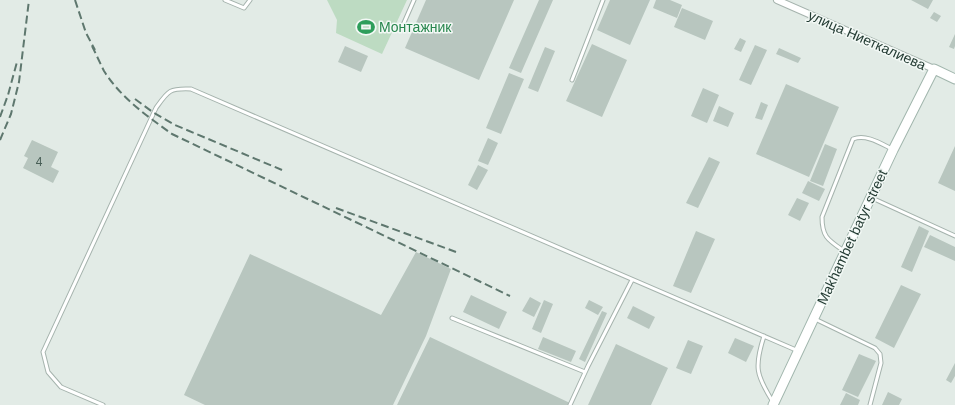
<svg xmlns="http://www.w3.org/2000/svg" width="955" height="405" font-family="Helvetica,sans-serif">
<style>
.green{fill:#bddbc2}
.building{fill:#b8c6bf}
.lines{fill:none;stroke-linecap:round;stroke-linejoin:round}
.lane-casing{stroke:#a5b3ad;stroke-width:5}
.street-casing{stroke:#a5b3ad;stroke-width:8}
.secondary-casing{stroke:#a1b6ad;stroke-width:11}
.lane{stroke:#fff;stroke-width:3}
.street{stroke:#fff;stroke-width:6}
.secondary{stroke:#fff;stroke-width:9}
.rail{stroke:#5e776e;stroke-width:2;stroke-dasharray:8 4;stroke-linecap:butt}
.labels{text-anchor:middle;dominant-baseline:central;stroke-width:3;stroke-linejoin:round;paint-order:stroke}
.number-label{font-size:12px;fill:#485e56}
.leisure-label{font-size:14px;fill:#27864d;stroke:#f2f8f5;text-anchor:start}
.street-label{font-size:14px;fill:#233b33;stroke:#f2f8f5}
</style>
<rect width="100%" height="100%" fill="#e2ebe6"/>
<path class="green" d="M327,0H407L382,54L336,33L337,20Z"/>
<path class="building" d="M426,0H514L479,80L405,48Z
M539,0H553L521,73L509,68Z
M610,0H650L630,45L597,30Z
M656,0H670L682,5L677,18L653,8Z
M911,0H933L928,9Z
M682,8L713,21L705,40L674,27Z
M934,12L941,16L937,22L930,18Z
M955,34V46L954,49L949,47Z
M740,38L746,41L741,52L734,49Z
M592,44L627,60L602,117L566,101Z
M755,45L767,50L751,85L739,80Z
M345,46L368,56L361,72L338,62Z
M545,47L555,51L538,92L528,88Z
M779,48L801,58L798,63L776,54Z
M509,73L524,79L501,134L486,128Z
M786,84L839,107L809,177L756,154Z
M703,88L719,95L707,123L691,116Z
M761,102L768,105L762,120L755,118Z
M719,106L734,113L728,127L713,121Z
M488,138L498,143L488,165L478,161Z
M32,140L58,152L51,167L59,171L53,183L23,168L28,158L24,156Z
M825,144L837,149L823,186L810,181Z
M955,146V191L938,183Z
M709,157L720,162L698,208L686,203Z
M478,165L488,170L477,190L468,185Z
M808,181L825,189L819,201L802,193Z
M797,198L809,203L800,221L788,215Z
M919,226L929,231L912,272L901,267Z
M696,231L715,239L691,293L673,286Z
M930,235L955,247V261L924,247Z
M416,252L451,269L426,336L393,405H205L184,395L250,254L381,315Z
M901,285L921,294L894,348L875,338Z
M471,295L507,312L499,329L463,312Z
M530,297L541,303L534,317L522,311Z
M544,300L553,304L541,333L532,329Z
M589,300L603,307L598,315L585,308Z
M633,306L655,317L649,329L627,318Z
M602,311L607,313L585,362L579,359Z
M430,337L570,403L569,405H397Z
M543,337L576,351L571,362L538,349Z
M735,338L754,346L746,362L728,353Z
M688,340L703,346L691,374L676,368Z
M616,344L668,368L651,405H588Z
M859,354L876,361L858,397L842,390Z
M955,363V376L951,383L946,380Z
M888,392L902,399L899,405H882Z
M846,393L860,400L858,405H840Z"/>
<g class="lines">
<g class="lane-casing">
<path id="lane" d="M225,0L244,8L250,0
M403,25L414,0
M572,80L603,0
M872,198L955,236
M844,251C828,240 822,237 822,217L853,139C866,134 880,143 892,149
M452,318L585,372
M815,319L875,348L880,354L881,363L870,405
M764,336C754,367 756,375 773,402
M103,405L61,387L48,372L43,352L156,108C168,91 169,88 191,89L796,350
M570,405L588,366L632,280"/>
</g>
<g class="street-casing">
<path id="street" d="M777,0L934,69"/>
</g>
<g class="secondary-casing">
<path id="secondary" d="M773,405L893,150L934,69L955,79"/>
</g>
<use href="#lane" class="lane"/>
<use href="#street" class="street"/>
<use href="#secondary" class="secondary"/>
<path class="rail" d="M75,0L86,33L95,50
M92,46C96,54 100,63 104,71C121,98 147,116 172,134L510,296
M135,99L154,113L175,125L282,170
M0,117L8,95L17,62
M0,140L11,114L19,82L29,0
M336,208L456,252"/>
</g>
<defs>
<g id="stadium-bare" transform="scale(1.38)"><path d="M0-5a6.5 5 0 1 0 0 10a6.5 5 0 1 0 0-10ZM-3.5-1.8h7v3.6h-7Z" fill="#2e9e5b" stroke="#f2f8f5" stroke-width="2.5" paint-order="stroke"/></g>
</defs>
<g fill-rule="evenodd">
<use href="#stadium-bare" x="366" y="27"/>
</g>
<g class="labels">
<g class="number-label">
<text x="39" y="162">4</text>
</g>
<g class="leisure-label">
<text x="379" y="27">Монтажник</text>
</g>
<g class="street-label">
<text transform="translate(867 40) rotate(24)">улица Ниеткалиева</text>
<text transform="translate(852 237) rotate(-65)">Makhambet batyr street</text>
</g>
</g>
</svg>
